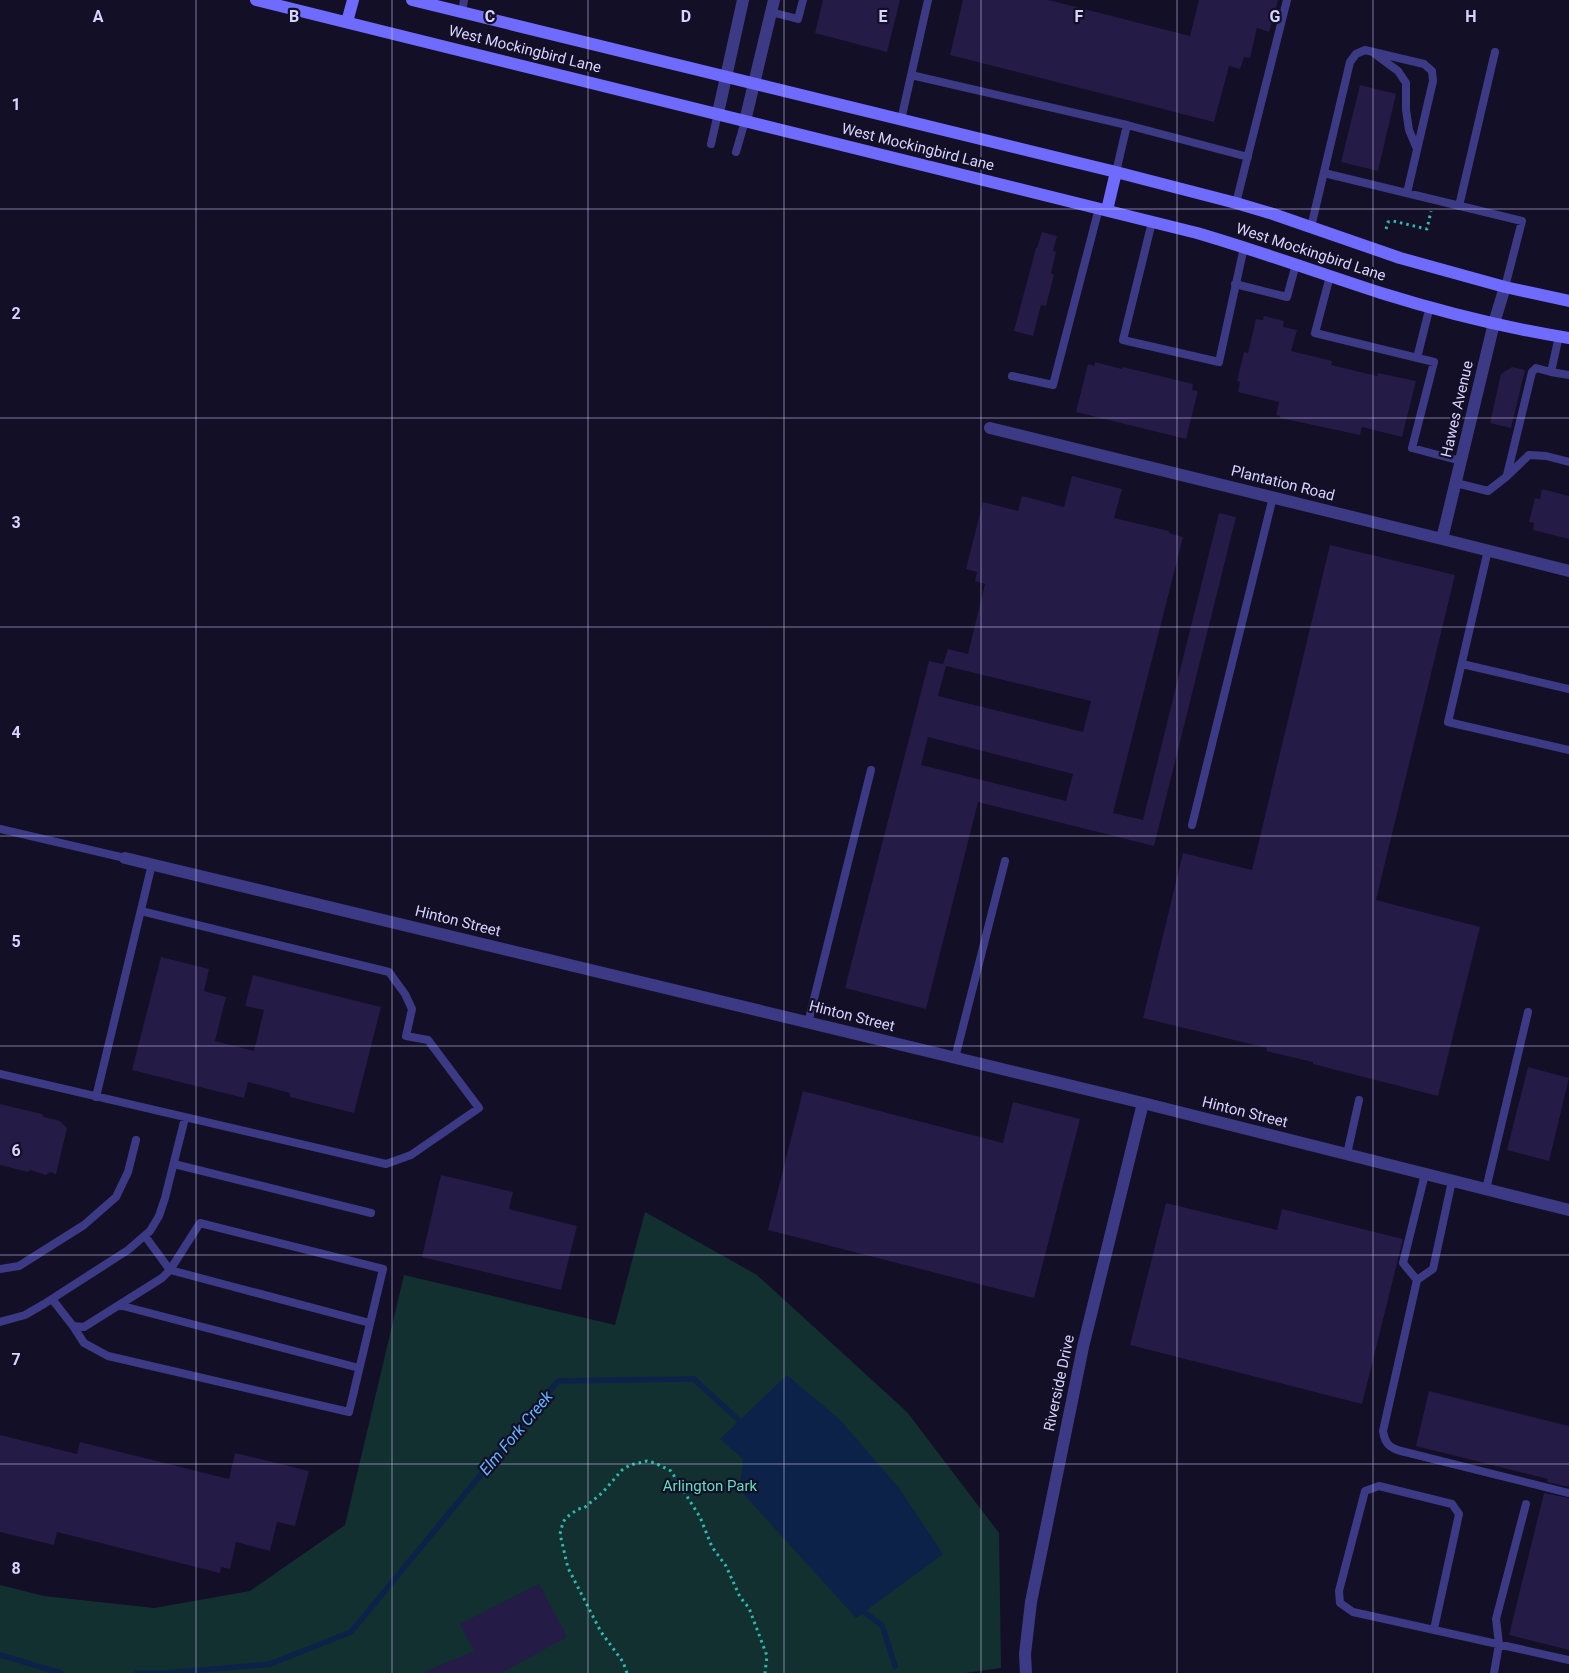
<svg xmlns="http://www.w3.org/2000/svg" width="1569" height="1673" font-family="Roboto,sans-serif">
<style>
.green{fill:#12302f}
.water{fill:#0c2248}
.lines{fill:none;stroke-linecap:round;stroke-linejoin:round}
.stream{stroke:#0c2248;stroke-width:5.5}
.building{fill:#241b47;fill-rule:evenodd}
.path{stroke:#2fb8b0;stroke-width:3;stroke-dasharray:2.5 4;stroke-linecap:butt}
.service{stroke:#3d3a85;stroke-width:8}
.minor{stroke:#3d3a85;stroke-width:12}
.secondary{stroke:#6f6bff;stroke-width:12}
.grid{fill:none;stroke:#d9d4ff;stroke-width:1;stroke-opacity:0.55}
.labels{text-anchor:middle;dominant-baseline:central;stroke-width:4.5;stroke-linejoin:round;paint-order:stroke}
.street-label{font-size:15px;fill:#d9d4ff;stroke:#130f26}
.park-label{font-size:15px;fill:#5fe0c0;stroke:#130f26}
.water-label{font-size:16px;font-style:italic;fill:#62b6ff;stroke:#130f26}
.grid-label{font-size:16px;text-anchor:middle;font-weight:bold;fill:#d9d4ff;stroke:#130f26;stroke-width:4.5;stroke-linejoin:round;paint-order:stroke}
</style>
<rect width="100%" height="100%" fill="#130f26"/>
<path class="green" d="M645,1212L757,1275L907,1412L999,1533L1001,1668L965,1673H0V1585L44,1596L154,1608L250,1591L345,1525L404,1275L615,1325Z"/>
<path class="water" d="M787,1375L840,1420L899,1488L943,1554L856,1618L740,1490L743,1459L720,1439Z"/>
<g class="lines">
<path class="stream" d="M858,1608L882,1625L895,1666
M0,1655L61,1673
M137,1673H168L270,1664L351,1632L558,1381L694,1379L744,1425"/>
</g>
<path class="building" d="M823,0H900L887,52L815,33Z
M963,0H1049L1190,36L1199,0H1278L1269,32L1257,28L1250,58L1244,57L1240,69L1229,66L1214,122L950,55Z
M1360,85L1396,94L1378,171L1341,162Z
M1042,232L1057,236L1053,251L1056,252L1051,273L1054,275L1046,306L1041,305L1033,336L1014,331L1036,248H1037Z
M1264,316L1284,321L1283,327L1297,330L1291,351L1332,361L1331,365L1377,376L1378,373L1416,381L1402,437L1362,427L1360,435L1280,418V416L1276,415L1279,402L1238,392L1240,382L1237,381L1244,352L1248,353L1256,319L1263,320Z
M1095,362L1122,369L1123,367L1193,384L1192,390L1198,391L1186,439L1076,412L1088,364L1094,366Z
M1512,367L1525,370L1511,428L1490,423L1501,374Z
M1072,476L1122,489L1114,518L1169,531V533L1183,537L1113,813L1143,820L1219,513L1236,517L1154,846L978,802L926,1009L845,988L929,661L943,664L948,649L968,654L985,584L975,581L977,572L966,569L983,502L1018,511L1022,496L1064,507ZM946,666L1091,701L1083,732L938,696ZM928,737L1073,774L1066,801L921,765Z
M1542,489L1569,496V539L1533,530L1534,523L1529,522L1535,498L1540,499Z
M1330,545L1455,575L1376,900L1480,927L1438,1096L1313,1064V1062L1266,1051L1267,1048L1143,1018L1183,853L1252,870Z
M161,957L209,969L204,991L226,997L215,1041L254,1051L264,1010L245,1006L253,975L381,1007L354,1113L290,1097V1093L248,1082L244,1098L132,1070Z
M1528,1067L1569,1078L1549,1161L1507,1150Z
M803,1091L1003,1143L1013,1102L1080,1119L1034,1298L768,1230Z
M0,1104L42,1114L44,1117L60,1121L67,1128L56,1174L50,1172L46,1175L30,1170L28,1172L0,1165Z
M441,1175L513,1192L509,1209L577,1226L561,1290L422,1257Z
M1166,1203L1277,1230L1282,1209L1403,1239L1362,1404L1130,1345Z
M1429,1391L1569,1426V1487L1547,1482L1548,1479L1416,1446Z
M0,1435L77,1454L80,1442L229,1479L235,1453L309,1471L295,1526L277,1522L270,1551L236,1542L230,1569L221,1567L220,1573L57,1532L54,1545L0,1532Z
M1544,1493L1569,1498V1650L1509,1635Z
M539,1584L567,1637L501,1673H422L474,1651L460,1624Z"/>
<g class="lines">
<path class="path" d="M1386,229L1388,222L1393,221L1427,229L1431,211
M627,1673L623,1662L601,1632L568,1568L560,1534L563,1522L567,1517L578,1509L584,1508L603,1492L622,1470L630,1465L647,1461L655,1463L671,1471L700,1517L712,1547L726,1566L740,1597L749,1608L767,1656L765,1673"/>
<path class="service" d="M462,12L464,0
M771,12L798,19L803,0
M1375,54L1398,71L1406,83V110L1409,130L1417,149
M911,75L1127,125L1116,172
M901,120L928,0
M1127,125L1248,157
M711,144L718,113
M736,152L745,121
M1324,173L1522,221L1505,287
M1236,203L1287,0
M1459,206L1495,52
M1152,222L1123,340L1219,362L1244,247
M1311,227L1350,62L1356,54L1365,50L1424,64L1432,71L1433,81L1407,193
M1330,276L1315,333L1434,362L1412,448L1461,461
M1235,284L1287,297L1296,264
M1559,336L1551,372L1569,375
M1417,358L1430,306
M1012,376L1053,385L1099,208
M1507,475L1532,372L1536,368L1551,372
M1456,483L1488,491L1506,477L1529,455L1546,456L1569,462
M1488,550L1448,722L1569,750
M1462,664L1569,689
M1192,825L1273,497
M0,829L125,858
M808,1023L871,770
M955,1058L1005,861
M0,1074L386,1164L411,1155L479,1108L428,1040L406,1036L412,1009L405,994L389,972L141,911
M96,1097L152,864
M1347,1154L1359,1100
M174,1164L371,1213
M1425,1174L1403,1263L1417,1280L1433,1269L1452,1181
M1486,1189L1528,1012
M0,1269L19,1266L84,1225L116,1197L128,1172L136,1140
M1417,1280L1383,1431C1385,1443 1389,1448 1401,1451L1569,1493
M52,1299L73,1326L84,1327L162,1278L170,1270L145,1236
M119,1305L359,1368
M0,1322L25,1315L44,1304L128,1250L150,1231L159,1216L165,1198L185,1118
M73,1326L84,1343L108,1356L349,1412L383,1269L200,1223L170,1270L370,1323
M1434,1629L1459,1514L1452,1504L1379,1486L1365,1491L1339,1591L1340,1603L1353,1612L1569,1660
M1494,1673L1499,1644L1496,1619L1526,1504"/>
<path class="minor" d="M718,113L743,0
M745,121L774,0
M990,428L1442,539L1569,571
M1442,539L1494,323L1505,287
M125,858L1143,1103L1569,1210
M1026,1673L1025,1654L1031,1602L1083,1347L1143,1103"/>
<path class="secondary" d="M256,0L1197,233C1259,251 1319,273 1381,293C1442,312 1506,328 1569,338
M412,0L1116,172L1236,203L1273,214L1400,258L1505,287L1569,301
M347,22L353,0
M1107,210L1116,172"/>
</g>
<path class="grid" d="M196,0V1673M392,0V1673M588,0V1673M784,0V1673M981,0V1673M1177,0V1673M1373,0V1673M0,209H1569M0,418H1569M0,627H1569M0,836H1569M0,1046H1569M0,1255H1569M0,1464H1569"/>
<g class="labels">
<g class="street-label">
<text transform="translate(525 49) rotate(14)">West Mockingbird Lane</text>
<text transform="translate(918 147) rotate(14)">West Mockingbird Lane</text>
<text transform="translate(1311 252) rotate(18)">West Mockingbird Lane</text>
<text transform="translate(1457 409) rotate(-77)">Hawes Avenue</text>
<text transform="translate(1283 483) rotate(14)">Plantation Road</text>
<text transform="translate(458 921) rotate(14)">Hinton Street</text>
<text transform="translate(852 1016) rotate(14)">Hinton Street</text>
<text transform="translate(1245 1112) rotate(14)">Hinton Street</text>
<text transform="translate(1059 1383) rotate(-78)">Riverside Drive</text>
</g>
<g class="park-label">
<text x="710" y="1486">Arlington Park</text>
</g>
<g class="water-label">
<text transform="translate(516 1433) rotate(-50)">Elm Fork Creek</text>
</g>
</g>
<g class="grid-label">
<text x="98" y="22">A</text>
<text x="294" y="22">B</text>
<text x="490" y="22">C</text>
<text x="686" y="22">D</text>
<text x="883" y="22">E</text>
<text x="1079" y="22">F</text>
<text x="1275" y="22">G</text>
<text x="1471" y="22">H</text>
<text x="16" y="110">1</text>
<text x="16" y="319">2</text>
<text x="16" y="528">3</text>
<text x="16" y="738">4</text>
<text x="16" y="947">5</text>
<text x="16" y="1156">6</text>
<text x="16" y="1365">7</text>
<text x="16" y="1574">8</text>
</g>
</svg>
